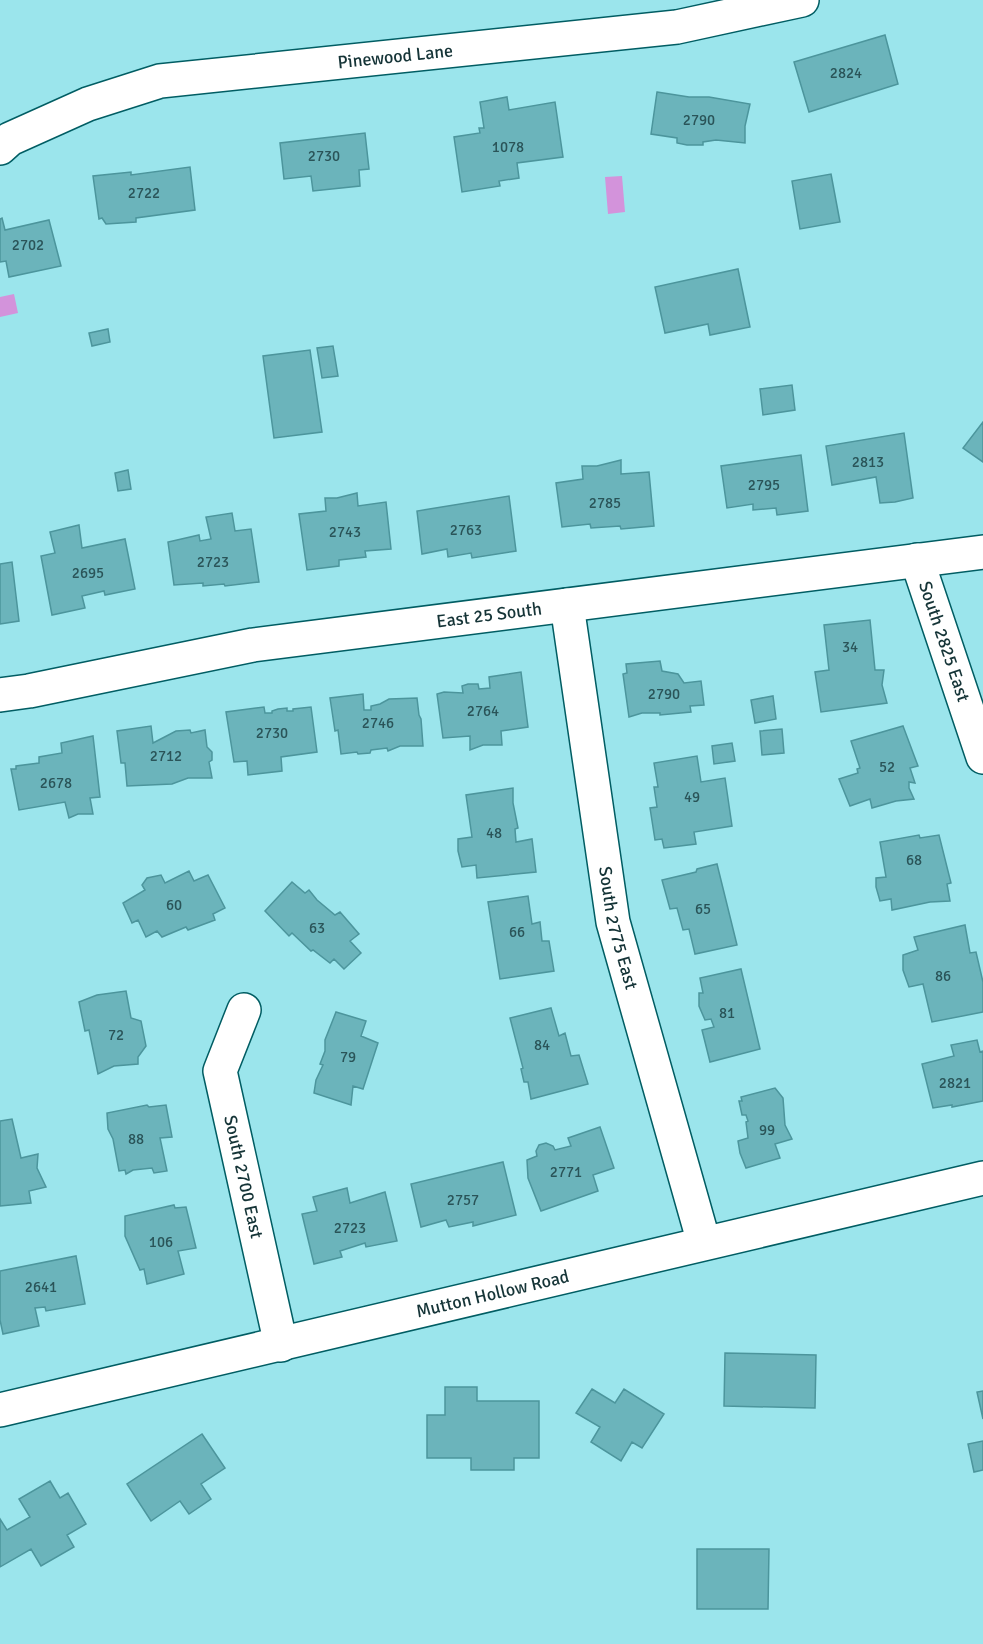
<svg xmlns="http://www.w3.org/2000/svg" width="983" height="1644" font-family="Signika,sans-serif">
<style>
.water{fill:#d393db}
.building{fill:#6bb4bb;stroke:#4c959c;stroke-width:1.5}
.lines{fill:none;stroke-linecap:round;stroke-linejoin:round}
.minor-casing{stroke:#015d63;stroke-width:36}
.minor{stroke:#fff;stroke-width:33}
.labels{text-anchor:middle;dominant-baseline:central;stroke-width:4.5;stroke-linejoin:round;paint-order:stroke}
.number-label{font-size:15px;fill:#2a5458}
.street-label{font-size:18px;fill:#153437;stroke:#a8f2f9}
</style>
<rect width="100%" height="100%" fill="#9be5ec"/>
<path class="water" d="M622,176L625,212L608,214L605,177Z
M14,294L18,313L0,317V297Z"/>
<path class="building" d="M885,35L898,84L809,112L794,62Z
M657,92L689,97H709L750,104L745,126V143L716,140L703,142V145H687L677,143V138L651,134Z
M507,97L509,110L555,102L563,157L517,163L519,178L499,181L500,186L462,192L454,137L480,133L479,128H484L480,102Z
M365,133L369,169L359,170L360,186L313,191L311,176L284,179L280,143Z
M190,167L195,210L136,218V222L106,224L102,218L99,219L93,176L131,172V175Z
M831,174L840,222L800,229L792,181Z
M2,218L5,230L49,220L61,266L9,277L6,261L0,262V219Z
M738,269L750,327L710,335L708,324L665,333L655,287Z
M108,329L110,342L92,346L89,333Z
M333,346L338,376L322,378L317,348Z
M310,350L322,432L274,438L263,356Z
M792,385L795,410L763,415L760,389Z
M983,422V462L963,448Z
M904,433L913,498L895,502L880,503L876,477L832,485L826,446Z
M801,455L808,511L777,515L776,508L753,510V504L727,508L721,466Z
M621,460V474L649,472L654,526L621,529L620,526L591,528L590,524L562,527L556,483L583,479L582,466H597Z
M128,470L131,489L118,491L115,473Z
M357,493L358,506L386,502L391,549L365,551L366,557L339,560V566L307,570L299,514L326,511L325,498H337Z
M509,496L516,551L472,558L471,553L448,557L447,549L422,554L417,511Z
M232,513L235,531L251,529L259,582L225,586L224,584L203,586V583L174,585L168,542L199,535L200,541L211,539L206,517Z
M79,525L82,548L125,539L135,589L105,595L104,591L82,596L85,608L52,615L41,556L55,553L50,532Z
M12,562L19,621L0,624V564Z
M870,620L875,670H884L882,685L887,703L821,712L815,672L829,670L824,625Z
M660,661L662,671L678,674L684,683L701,681L704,705L690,706L691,712L660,715V713H642L629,717L623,674L627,673L626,664Z
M521,672L528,727L501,731L502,745H483L470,750V736L443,738L437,694L444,692L463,693L462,686L468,684H478L479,689L490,688L489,677Z
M363,694L364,710H371V706L380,704L389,699L417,698L419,715L421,719L423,746H400L388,751L387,748L371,750L370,753L358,754L357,752L341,754L338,730L335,731L330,698Z
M773,696L776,719L755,723L751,700Z
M264,707L265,713H272V711L278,709L287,708V711H293V709L311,707L317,752L281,757L282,771L248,775L247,761L234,762L226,712Z
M151,726L153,743L176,731L190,730L191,733L205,730L207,747L212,752V760L209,762L212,778H188L172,784L127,786L125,763H121L117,731Z
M903,726L918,766L910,768L915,783L909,782V788L914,799L896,801L872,808L870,799L850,806L839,779L858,773L857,769L860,768L851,741Z
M782,729L784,753L762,755L760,731Z
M93,736L100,797L90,798L93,814H78L69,818L65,802L19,810L11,769H16V766L39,763V757L62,753L61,743Z
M732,743L735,761L714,764L712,746Z
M697,756L701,782L725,778L732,826L694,832L696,844L664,848L662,839L655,840L650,808L657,807L654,787H658L654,763Z
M513,788V803L518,828L515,829L516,842L532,839L536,872L477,878L476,865L462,867L458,851V839L472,837L466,795Z
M919,835L920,838L939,835L951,883L947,884L950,901L930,902L892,910L891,899L880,901L876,887V878L886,877L880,842Z
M717,864L737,945L695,954L689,929L683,930L677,908L670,909L662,880L696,872L697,869Z
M189,871L194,881L208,875L225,908L213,914L215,920L188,930L186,927L162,937L157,931L146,937L138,920L132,923L123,903L145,890L142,885L147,878L161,875L165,883Z
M292,882L305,893L309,890L317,900L335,915L340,912L359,934L350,941L361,953L344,969L334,959L330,963L313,950L311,951L292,933L289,936L265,911Z
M528,896L532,924L540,922L542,941H549L554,971L500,979L488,902Z
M965,925L970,953L976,952L983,982V1012L932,1022L923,984L909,987L903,970V955L918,950L914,937Z
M741,969L760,1049L710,1062L702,1030L714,1027L711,1019L705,1020L699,1006V993H703L700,978Z
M126,991L131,1018L141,1021L146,1046L138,1057V1064L114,1066L98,1074L89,1030L85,1031L79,1002L97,995Z
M551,1008L559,1036L565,1033L571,1056L579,1055L588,1084L531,1099L528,1082H524L521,1069L523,1068L510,1018Z
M336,1012L366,1021L361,1036L378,1043L363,1089L353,1086L351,1105L314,1093L316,1080L323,1065L320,1064L325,1051V1040Z
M977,1040L980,1052L983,1051V1101L952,1107V1105L933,1108L922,1064L954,1056L951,1045Z
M775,1088L783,1098L785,1125L792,1139L775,1144L780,1158L746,1168L740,1153L738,1141L748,1138L746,1122L748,1121L746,1115H742L739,1101H742L741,1097Z
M147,1105L149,1107L166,1105L172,1137L160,1138L167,1171L154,1173L152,1168L133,1170L126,1174L125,1170L119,1171L113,1139L108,1129L107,1113Z
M12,1119L21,1158L38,1154L37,1168L46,1187L29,1191L31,1203L0,1206V1121Z
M600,1127L614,1168L593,1175L598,1191L541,1211L528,1178L527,1160L537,1156L536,1151L539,1145L546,1143L553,1146L555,1150L571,1146L568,1138Z
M503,1162L516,1215L473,1226V1222L449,1227L446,1220L421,1227L411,1184Z
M347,1188L350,1203L385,1192L397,1241L366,1247L365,1243L340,1251L342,1257L314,1264L302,1214L317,1211L313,1197Z
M174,1205L175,1208L186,1207L196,1248L178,1251L184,1274L147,1284L144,1269L140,1270L125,1236V1216Z
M76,1256L85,1304L46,1311L45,1307L35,1308L39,1326L3,1334L0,1320V1271Z
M725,1353L816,1355L815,1408L724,1406Z
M445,1387H477V1401H539V1458H514V1470H471V1458H427V1415H445Z
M592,1389L615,1403L624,1389L664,1414L642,1448L632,1442L621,1461L591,1442L600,1427L576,1413Z
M983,1391V1419L977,1392Z
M202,1434L225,1468L201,1484L211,1499L189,1514L180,1501L151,1521L127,1484Z
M983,1441V1470L974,1472L968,1444Z
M50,1481L60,1498L68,1493L86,1524L67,1535L74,1547L41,1566L31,1549L0,1567V1519L7,1530L30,1517L19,1499Z
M697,1549H769L768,1609H697Z"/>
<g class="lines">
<g class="minor-casing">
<g id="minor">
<path id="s1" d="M0,148L10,139L88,104L160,81L677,27L802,0"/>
<path id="s2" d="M917,560L983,757"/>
<path id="s3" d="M567,605L613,922L704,1243"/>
<path id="s4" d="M0,695L29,691L253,645L983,552"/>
<path id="s5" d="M244,1010L220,1071L281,1345"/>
<path id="s6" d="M0,1410L983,1178"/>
</g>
</g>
<use href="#minor" class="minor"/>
</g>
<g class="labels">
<g class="number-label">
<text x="846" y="73">2824</text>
<text x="699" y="120">2790</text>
<text x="508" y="147">1078</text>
<text x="324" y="156">2730</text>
<text x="144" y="193">2722</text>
<text x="28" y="245">2702</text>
<text x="868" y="462">2813</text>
<text x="764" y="485">2795</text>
<text x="605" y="503">2785</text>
<text x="466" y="530">2763</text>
<text x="345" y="532">2743</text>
<text x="213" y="562">2723</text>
<text x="88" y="573">2695</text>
<text x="850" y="647">34</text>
<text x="664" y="694">2790</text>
<text x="483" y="711">2764</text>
<text x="378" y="723">2746</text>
<text x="272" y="733">2730</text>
<text x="166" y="756">2712</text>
<text x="887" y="767">52</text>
<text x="56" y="783">2678</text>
<text x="692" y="797">49</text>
<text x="494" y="833">48</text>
<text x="914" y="860">68</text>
<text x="174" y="905">60</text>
<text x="703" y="909">65</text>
<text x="317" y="928">63</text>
<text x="517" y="932">66</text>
<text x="943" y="976">86</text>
<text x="727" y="1013">81</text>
<text x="116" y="1035">72</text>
<text x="542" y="1045">84</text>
<text x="348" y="1057">79</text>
<text x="955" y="1083">2821</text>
<text x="767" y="1130">99</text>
<text x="136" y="1139">88</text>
<text x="566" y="1172">2771</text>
<text x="463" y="1200">2757</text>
<text x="350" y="1228">2723</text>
<text x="161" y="1242">106</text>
<text x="41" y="1287">2641</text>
</g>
<g class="street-label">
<text stroke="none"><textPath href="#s1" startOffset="411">Pinewood Lane</textPath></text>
<text stroke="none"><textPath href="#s4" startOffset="496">East 25 South</textPath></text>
<text stroke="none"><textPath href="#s2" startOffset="86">South 2825 East</textPath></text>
<text stroke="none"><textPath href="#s3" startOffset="327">South 2775 East</textPath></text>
<text stroke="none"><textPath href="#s5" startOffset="174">South 2700 East</textPath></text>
<text stroke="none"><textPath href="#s6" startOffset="506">Mutton Hollow Road</textPath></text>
</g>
</g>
</svg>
